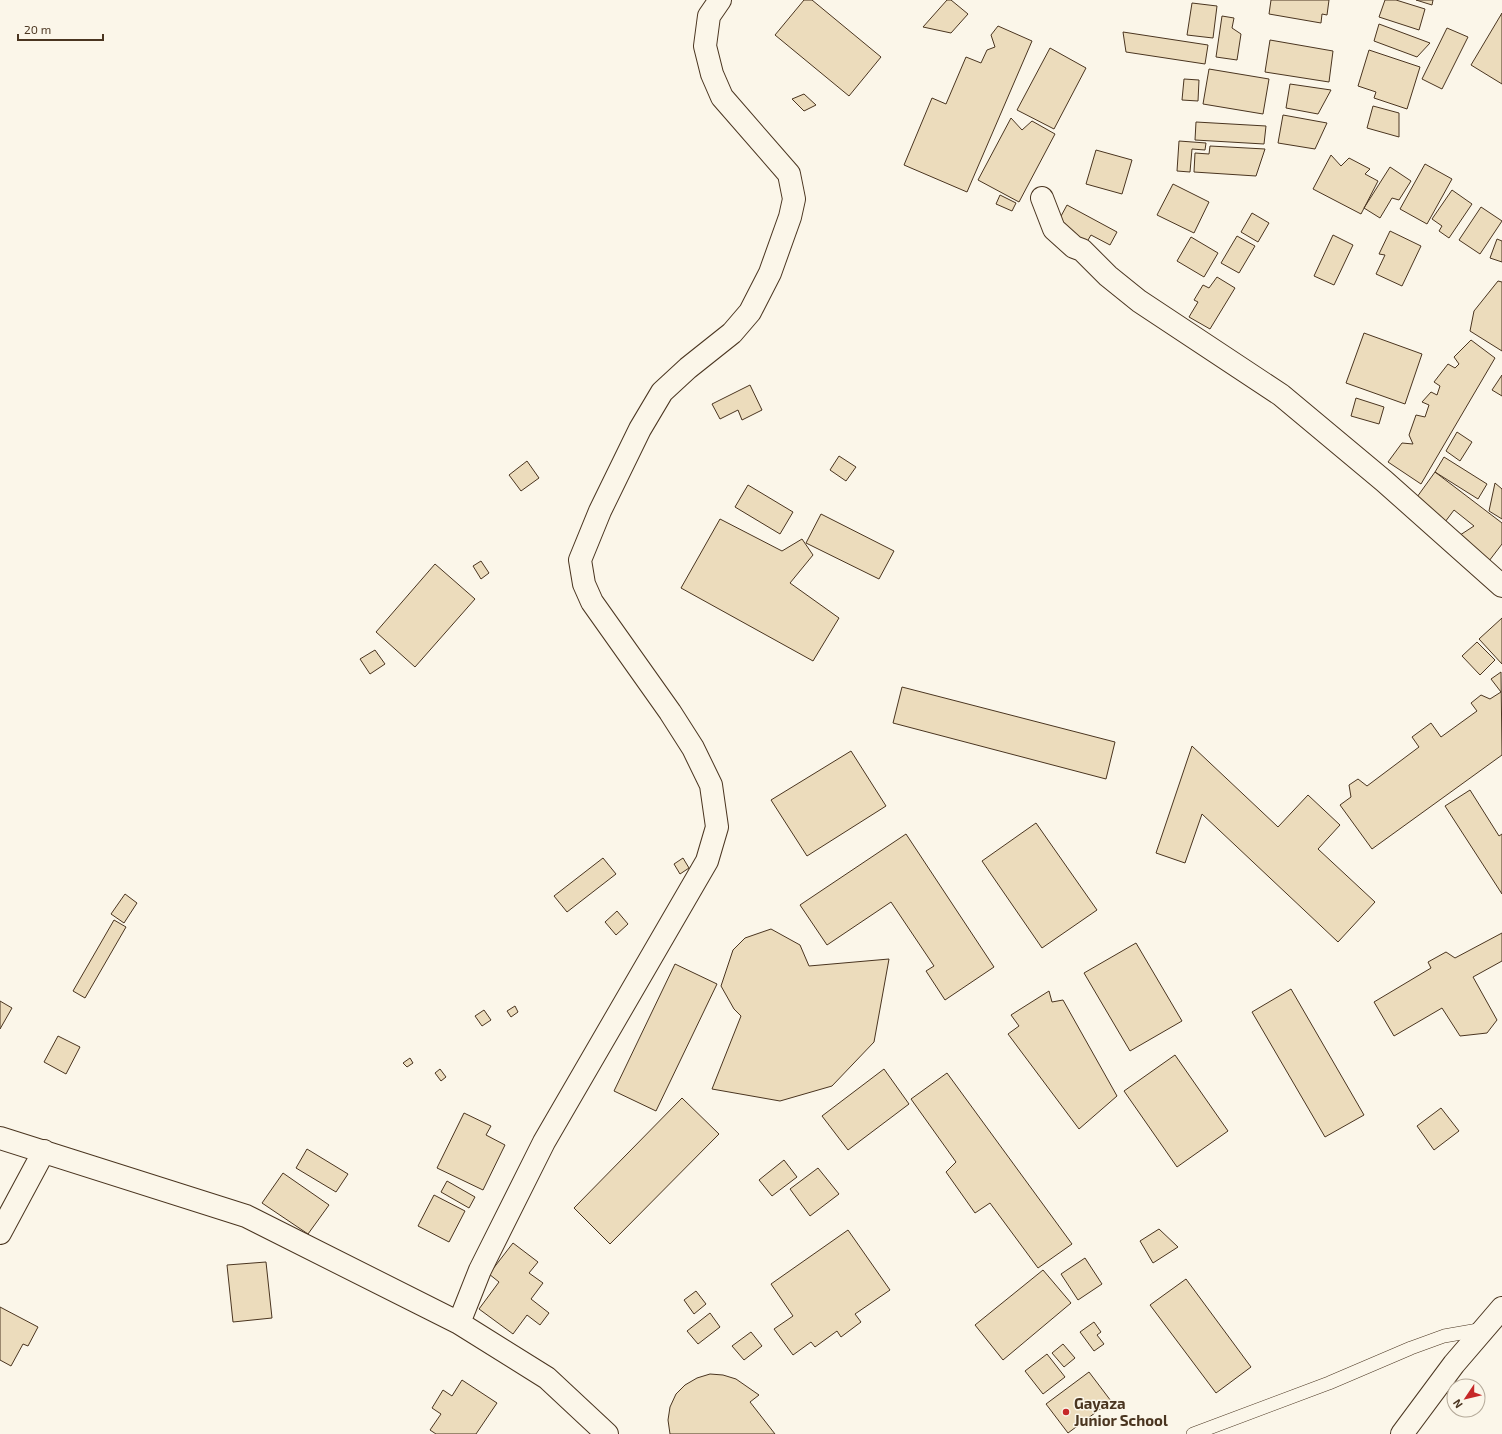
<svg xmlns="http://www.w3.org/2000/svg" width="1502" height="1434" font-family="'Exo 2',sans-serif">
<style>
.building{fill:#ecdcbc;stroke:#4a3520}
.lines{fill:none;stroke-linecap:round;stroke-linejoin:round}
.lane-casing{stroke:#4a3520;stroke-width:14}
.street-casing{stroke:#4a3520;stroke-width:24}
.lane{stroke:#fbf6e9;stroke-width:13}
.street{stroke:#fbf6e9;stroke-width:22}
.poi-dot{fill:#c62828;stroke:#fbf6e9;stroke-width:1.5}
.labels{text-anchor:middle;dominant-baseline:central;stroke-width:3;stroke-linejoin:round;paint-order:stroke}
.poi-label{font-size:15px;font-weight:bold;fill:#4a3520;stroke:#fbf6e9;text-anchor:start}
</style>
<rect width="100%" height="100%" fill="#fbf6e9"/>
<path class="building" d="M804,0H812L881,57L849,96L775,35Z
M947,0H951L968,14L951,33L923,27Z
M1271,0H1329L1327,15L1322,14L1321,23L1269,14Z
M1385,0H1396L1425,9L1419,30L1379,17Z
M1416,0H1433L1432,5Z
M1192,3L1217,6L1213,38L1187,35Z
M1502,13V84L1471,65Z
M1222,16L1234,18L1232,28L1241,34L1237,60L1216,57Z
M1379,24L1430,43L1417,57L1374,41Z
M998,26L1032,41L967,192L904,165L932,98L946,104L966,57L981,63L987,50L995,47L991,35Z
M1447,28L1468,37L1442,89L1422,79Z
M1123,32L1208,45L1205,64L1126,52Z
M1270,40L1333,51L1329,82L1265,72Z
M1050,48L1086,68L1054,129L1017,110Z
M1369,50L1420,67L1407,109L1374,98L1376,92L1358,86Z
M1209,69L1269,79L1263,114L1203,104Z
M1184,79L1199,80L1198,101L1182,100Z
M1290,84L1331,90L1318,114L1286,108Z
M804,94L816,105L804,111L792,99Z
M1373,106L1399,113V137L1367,128Z
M1283,115L1327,123L1315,149L1278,143Z
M1011,118L1022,130L1032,121L1055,134L1019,202L978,180Z
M1196,122L1266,126L1264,144L1195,140Z
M1179,141L1206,143L1205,150L1192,149L1190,172L1177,171Z
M1210,146L1265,149L1256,176L1194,172L1195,153L1209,154Z
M1096,150L1132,160L1122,194L1086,184Z
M1331,155L1341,166L1349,158L1370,169L1365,174L1378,181L1361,214L1313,189Z
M1425,164L1452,179L1427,224L1400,209Z
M1390,167L1411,181L1399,200L1392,198L1380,218L1364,208Z
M1173,184L1209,202L1194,233L1157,215Z
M1452,190L1472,204L1449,238L1439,231L1442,226L1432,219Z
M1000,195L1016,203L1012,211L996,204Z
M1067,205L1117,232L1110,245L1091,235L1082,250L1054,229Z
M1481,207L1502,221L1480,254L1459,240Z
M1252,213L1269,223L1258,242L1241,232Z
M1390,231L1421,246L1402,286L1376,274L1385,255L1379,254Z
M1333,235L1353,245L1334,285L1314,276Z
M1237,236L1255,246L1239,273L1221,263Z
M1191,237L1218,253L1204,277L1177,261Z
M1497,239L1502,241V262L1490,258Z
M1217,277L1235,288L1210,329L1189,317L1198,302L1194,300L1203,285L1209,288Z
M1498,281L1502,282V351L1470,331L1474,311Z
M1364,333L1422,354L1405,404L1346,383Z
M1471,340L1495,358L1421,484L1388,462L1402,443L1413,444L1409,435L1416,415L1425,417L1429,405L1422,402L1431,392L1437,395L1440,386L1434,382L1448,364L1455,368L1459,364L1454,357Z
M1502,375V396L1492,390Z
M750,385L762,410L742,420L738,410L720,419L712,404Z
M1356,398L1384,407L1379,424L1351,416Z
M1457,432L1472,442L1460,461L1446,451Z
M839,456L856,467L846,481L830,470Z
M1444,457L1487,484L1478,499L1435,472Z
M527,461L539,478L521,491L509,475Z
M1435,472L1502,523V544L1489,561L1457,537L1474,526L1454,510L1442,526L1412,504Z
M1495,483L1502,489V519L1489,511Z
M748,485L793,512L780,534L735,507Z
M821,514L894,551L879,579L806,543Z
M720,519L782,551L802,539L813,555L790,583L839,618L813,661L681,588Z
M481,561L489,573L481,579L473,566Z
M435,564L475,599L415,667L376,632Z
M1502,618V664L1479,639Z
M1477,642L1495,660L1480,675L1462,656Z
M375,650L385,664L370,674L360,659Z
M1501,672L1502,755L1372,849L1340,805L1351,797L1349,785L1358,779L1367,786L1419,747L1412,737L1431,723L1441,737L1477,711L1471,703L1481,695L1490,699L1501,692L1491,679Z
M902,687L1115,742L1106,779L893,723Z
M1192,746L1278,827L1308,795L1340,825L1318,849L1375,902L1338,942L1202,814L1185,863L1156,853Z
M851,751L886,806L807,856L771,800Z
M1470,790L1499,836L1502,834V894L1445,806Z
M1036,823L1097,910L1042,948L982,861Z
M906,834L994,967L945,1000L926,971L934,966L891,902L827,945L800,905Z
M603,858L616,874L567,912L554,896Z
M683,858L689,868L680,874L674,864Z
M125,894L137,903L124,923L111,914Z
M617,911L628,924L616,935L605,922Z
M114,920L126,927L85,998L73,991Z
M771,929L800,945L809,966L889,959L874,1042L832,1086L780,1101L712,1089L741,1016L734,1009L721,986L733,950L745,938Z
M1502,933V961L1473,977L1497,1020L1487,1033L1460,1036L1442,1008L1394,1036L1374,1002L1431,968L1428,962L1446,952L1455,958Z
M1136,943L1182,1021L1130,1051L1084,973Z
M675,964L717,984L656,1111L614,1091Z
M1291,989L1364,1115L1325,1137L1252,1012Z
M1049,991L1052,1002L1063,1000L1117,1096L1079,1129L1008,1034L1019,1026L1011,1015Z
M0,1001L12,1008L0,1029Z
M515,1006L518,1012L511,1017L507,1011Z
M484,1010L491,1020L482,1026L475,1016Z
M58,1036L80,1047L66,1074L44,1062Z
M1175,1055L1228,1131L1177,1167L1124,1091Z
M410,1058L413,1063L407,1067L403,1063Z
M440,1069L446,1077L441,1081L435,1073Z
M884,1069L909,1104L848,1150L822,1116Z
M947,1073L1072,1244L1038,1268L990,1203L975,1213L946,1172L956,1162L911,1099Z
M682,1098L719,1134L610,1244L574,1208Z
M1441,1108L1459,1131L1434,1150L1417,1126Z
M464,1113L491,1126L486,1135L505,1145L483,1190L437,1168Z
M307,1149L348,1174L336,1192L296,1168Z
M784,1160L797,1177L772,1196L759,1180Z
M818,1168L839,1194L810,1216L790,1189Z
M283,1173L329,1205L308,1234L262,1203Z
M447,1181L475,1197L469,1208L441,1192Z
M434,1195L465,1211L449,1242L418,1226Z
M1159,1229L1178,1247L1153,1263L1140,1241Z
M848,1230L890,1290L855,1314L861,1322L841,1337L837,1331L815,1347L811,1342L793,1355L774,1329L793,1316L771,1284Z
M513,1243L538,1262L529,1273L543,1283L531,1299L549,1313L540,1325L527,1315L513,1334L479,1309L499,1282L489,1274Z
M1085,1258L1102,1284L1078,1300L1061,1274Z
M266,1262L272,1318L233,1322L227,1265Z
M1043,1270L1071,1303L1003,1360L975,1325Z
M1186,1279L1251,1367L1216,1393L1150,1305Z
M696,1291L706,1304L694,1314L684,1300Z
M0,1307L38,1327L28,1346L23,1344L11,1366L0,1360Z
M710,1313L720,1327L698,1344L687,1331Z
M1094,1322L1101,1332L1097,1335L1104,1344L1094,1351L1080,1332Z
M751,1332L762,1346L744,1360L732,1346Z
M1063,1344L1075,1358L1064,1367L1052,1353Z
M1047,1354L1065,1377L1043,1394L1025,1371Z
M1089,1372L1111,1401L1068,1433L1046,1404Z
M710,1374L723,1375L736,1379L759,1395L750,1402L775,1434H670L668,1420L670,1407L676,1394L685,1385L697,1378Z
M462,1380L497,1403L476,1434H436L430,1430L441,1414L432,1408L443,1390L452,1396Z"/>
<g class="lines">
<g class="lane-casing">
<path id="lane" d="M1193,1434L1329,1383L1411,1348L1444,1336L1484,1329"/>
</g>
<g class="street-casing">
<path id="street" d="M1042,198L1054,229L1074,247L1082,250L1108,276L1139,301L1281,395L1384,481L1502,586
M0,1138L246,1216L459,1323L547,1378L607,1434
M0,1233L44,1151
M459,1323L480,1270L544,1142L707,861L717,827L711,785L693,748L670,712L592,602L584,584L580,560L600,511L640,429L662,392L688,368L732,333L750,312L770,273L790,217L794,199L789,174L722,97L712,74L705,46L709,16L720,0
M1402,1434L1454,1364L1502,1308"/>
</g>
<use href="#lane" class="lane"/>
<use href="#street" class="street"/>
</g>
<circle class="poi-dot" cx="1066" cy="1412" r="4"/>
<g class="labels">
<g class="poi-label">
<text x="1074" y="1403">Gayaza<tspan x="1074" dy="17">Junior School</tspan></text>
</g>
</g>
<g transform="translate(1466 1398) rotate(235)"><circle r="19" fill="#fbf6e9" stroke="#b4a999"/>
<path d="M0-3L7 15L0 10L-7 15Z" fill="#c62828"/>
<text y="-6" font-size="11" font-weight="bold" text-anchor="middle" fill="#4a3520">N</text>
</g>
<path d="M18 34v6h85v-6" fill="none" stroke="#4a3520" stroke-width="2"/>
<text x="24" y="34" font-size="12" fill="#4a3520" stroke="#fbf6e9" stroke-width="3" paint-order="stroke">20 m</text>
</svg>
